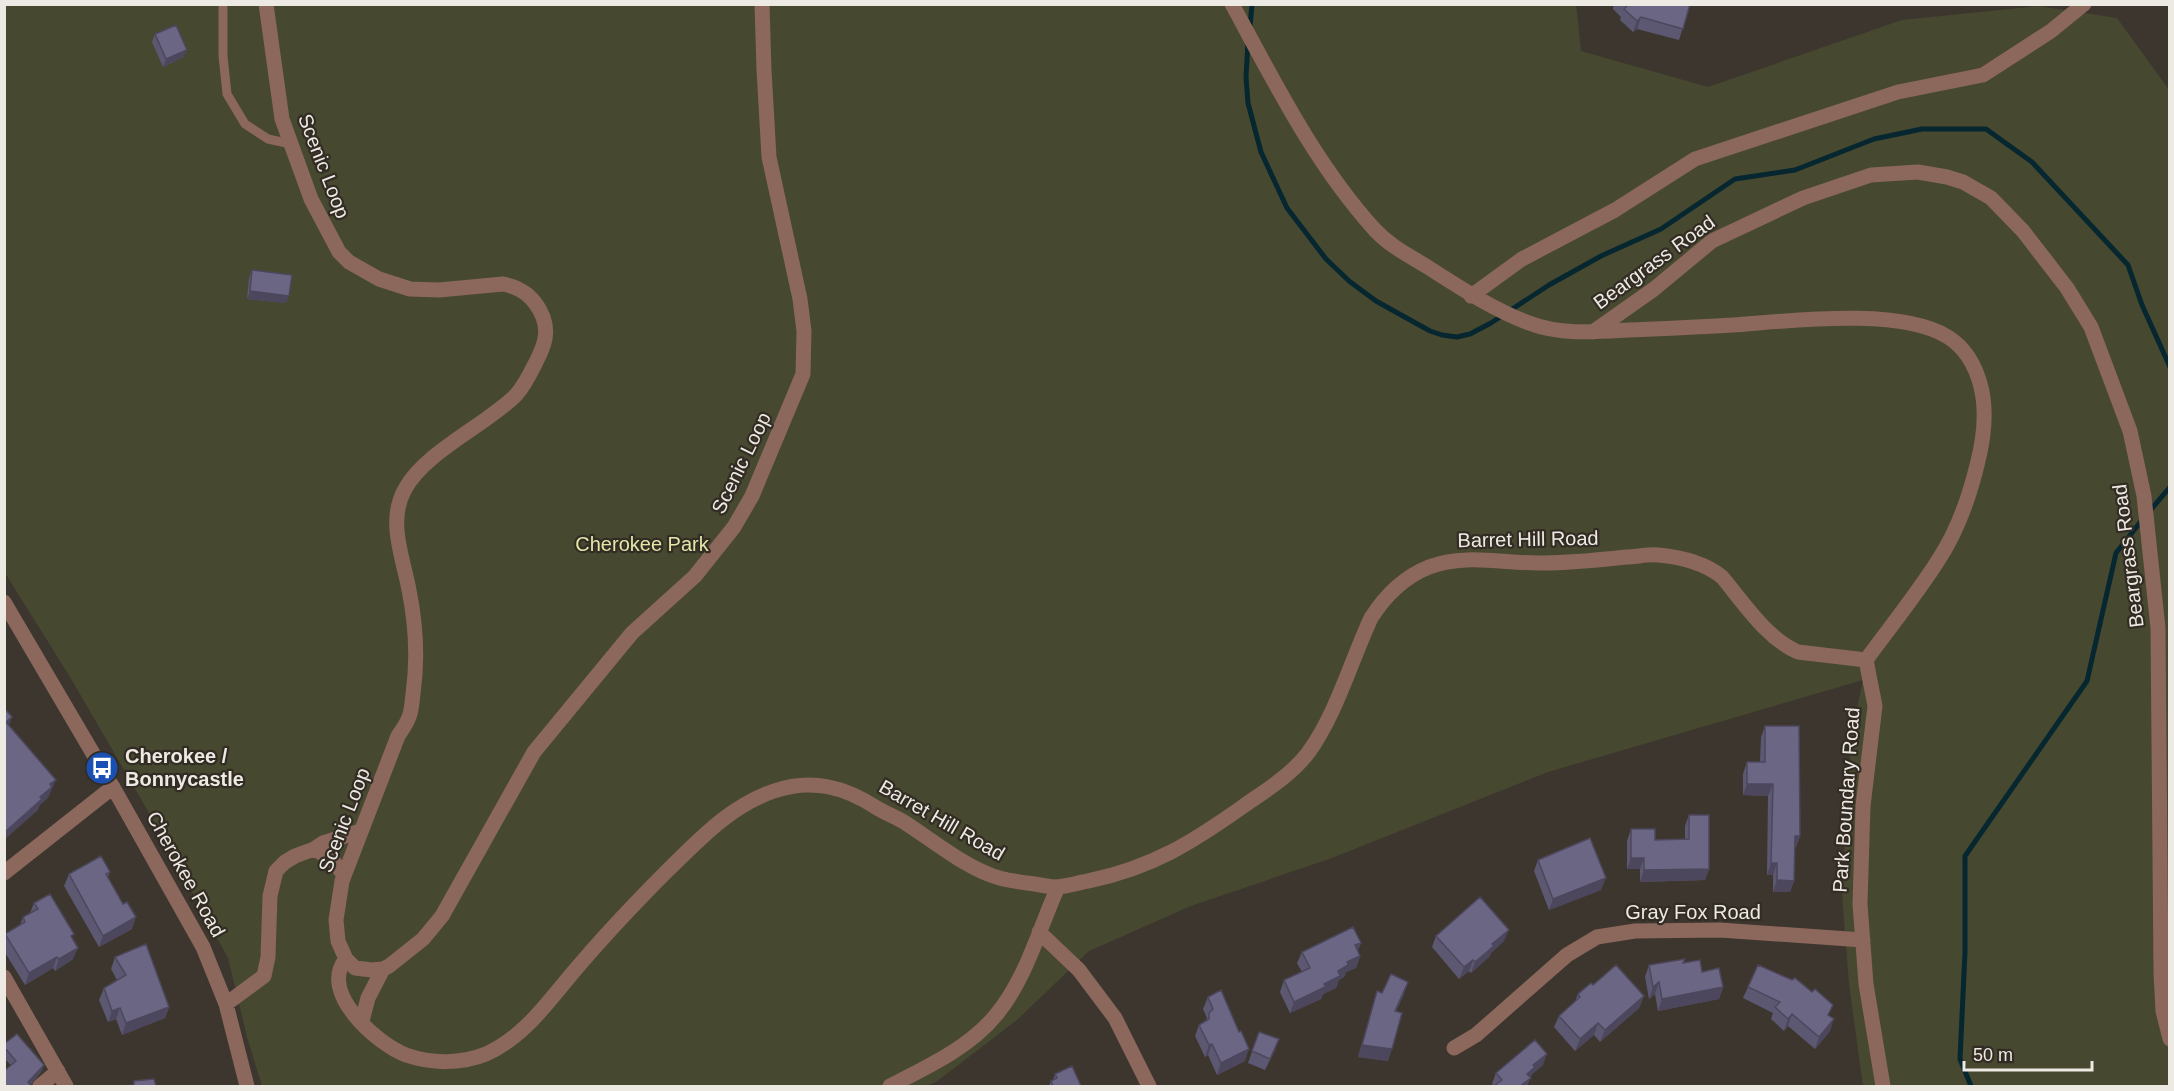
<svg xmlns="http://www.w3.org/2000/svg" width="2174" height="1091" font-family="Arial,sans-serif">
<style>
.green{fill:#46482f}
.lines{fill:none;stroke-linecap:round;stroke-linejoin:round}
.stream{stroke:#072730;stroke-width:5}
.service{stroke:#8b675c;stroke-width:9}
.minor{stroke:#8b675c;stroke-width:15}
.wall{fill:#5d5872}
.shaded-wall{fill:#4c475d}
.building{fill:#6c6685;stroke:#4c475d;stroke-width:1.5}
.labels{text-anchor:middle;dominant-baseline:central;stroke-width:4.5;stroke-linejoin:round;paint-order:stroke}
.street-label{font-size:20px;fill:#ede9e3;stroke:#332c24}
.park-label{font-size:20px;fill:#e2e7a9;stroke:#332c24}
.poi-label{font-size:20px;font-weight:bold;fill:#ede9e3;stroke:#332c24;text-anchor:start}
</style>
<rect width="100%" height="100%" fill="#3d362e"/>
<path class="green" d="M1576,4L1581,51L1708,87L1902,20L2038,6L2117,18L2170,91L2169,1086H1863L1849,984L1842,894L1851,737L1863,680L1548,772L1332,858L1191,906L1089,951L1017,1020L936,1082L926,1086H262L247,1037L228,958L156,825L70,677L5,573V5Z"/>
<g class="lines">
<path class="stream" d="M1250,27L1252,4
M1248,42L1246,77L1248,103L1261,152L1287,208L1326,259L1349,281L1376,301L1430,331L1442,335L1457,337L1470,334L1491,323L1549,285L1601,256L1661,229L1735,179L1795,170L1874,139L1922,129H1986L2032,162L2128,265L2142,305L2170,367
M2148,513L2170,487
M1971,1086L1960,1059L1965,952V856L2087,681L2116,553L2142,520"/>
<path class="service" d="M223,4V56L227,94L245,124L268,139L291,144"/>
<path class="minor" d="M266,4L282,119L311,199L339,252L349,262L379,279L410,289L439,290L503,284C523,288 535,298 543,317C549,333 544,346 537,360C531,372 525,385 516,395C486,425 425,452 405,489C387,521 403,557 409,590C416,625 418,659 413,694C412,701 412,710 409,717C407,723 402,730 398,736L342,881L336,920L338,941L346,959L355,968L372,970L383,969L389,966L423,939L442,916L534,752L632,633L695,576L734,527L752,496L803,374L804,331L800,299L769,157L764,70L762,4
M1471,296L1522,259L1615,210L1695,159L1898,92L1983,75L2051,31L2084,4
M1593,332L1654,289L1712,241L1803,198L1871,175L1918,172L1947,177L1963,182L1991,198L2023,231L2067,288L2091,327L2130,431L2144,496L2158,628L2161,973L2163,1011L2170,1039
M4,602L118,796L203,947L226,1004L247,1086
M1866,660L1875,706L1863,806L1860,904L1866,984L1883,1086
M314,849C328,856 336,862 344,876
M4,873L113,787
M1039,932L1079,970L1115,1018L1149,1086
M346,959C318,992 377,1044 406,1055C432,1064 461,1064 486,1054C522,1038 546,1005 570,976C601,939 633,905 667,871C700,839 730,806 774,791C812,778 845,787 877,808C887,814 898,818 907,824C933,841 959,862 988,874C1001,880 1014,881 1027,883C1036,884 1045,886 1054,887C1065,887 1077,883 1088,881C1152,868 1193,842 1245,805C1268,789 1291,775 1308,753C1336,715 1351,661 1371,618C1385,596 1404,577 1429,567C1465,553 1506,564 1543,563C1570,563 1598,560 1626,557C1636,557 1647,554 1658,555C1680,557 1705,563 1722,577C1744,603 1766,638 1798,652L1866,660C1890,627 1917,594 1939,559C1958,530 1970,495 1978,461C1984,437 1987,412 1981,387C1976,367 1967,349 1948,337C1900,307 1789,321 1733,325C1698,327 1663,329 1628,330C1595,332 1560,335 1529,323C1492,309 1459,287 1426,266C1408,255 1390,246 1375,230C1315,164 1275,83 1232,4
M4,977L66,1086
M226,1004L264,976L268,957L270,896L276,871L285,862L295,856L314,849L323,843L361,831
M362,1021L368,998L383,969
M1454,1048L1476,1035L1567,955L1597,937L1635,931L1720,930L1863,940
M40,1086L58,1071
M890,1086C927,1067 969,1048 996,1015C1026,979 1039,929 1058,887"/>
</g>
<path class="wall" d="M1614,4H1690L1679,40L1637,29L1633,32L1620,20L1621,17L1613,9Z
M155,34L184,57L163,67L152,42Z
M252,270L286,303L247,299L249,278Z
M1765,726L1800,836L1796,847H1795L1794,881L1790,892H1773V875H1767L1768,796L1743,795V774L1747,762H1760L1761,737Z
M1689,815L1709,869L1705,880L1640,882V869H1627V841L1631,829L1655,840L1685,839V826Z
M1538,860L1601,890L1549,910L1534,871Z
M110,872L108,877L123,904L132,929L99,947L64,886L69,874Z
M34,903L72,939L73,959L55,971L53,968L25,985L4,951V936L5,934L20,925L23,917L30,913Z
M1436,936L1504,941L1491,953L1489,957L1471,973L1469,971L1459,979L1432,947Z
M1361,943L1358,950L1360,956L1356,968L1346,972L1344,977L1339,980L1336,988L1323,994L1321,999L1290,1013L1280,992L1284,980L1302,972L1297,963L1302,952Z
M115,957L169,1007L165,1018L122,1035L116,1019L108,1022L99,1000L104,988L117,980L111,969Z
M1684,963L1702,972L1723,987L1719,999L1658,1011L1655,994L1649,999L1645,977L1649,965Z
M1593,985L1644,996L1639,1008L1600,1042L1594,1035L1575,1051L1554,1027L1559,1016L1575,1001L1578,994Z
M1748,987L1829,1015L1830,1031L1815,1049L1788,1026L1784,1031L1771,1019L1773,1013L1743,998Z
M1377,991L1382,993L1404,994L1396,1011L1388,1061L1358,1057Z
M1208,997L1245,1061L1217,1075L1208,1055L1205,1057L1195,1036L1199,1025L1206,1020L1207,1018L1203,1009Z
M1259,1032L1275,1050L1265,1070L1248,1063Z
M4,1044L44,1065L41,1072L30,1085L4,1058Z
M1543,1065L1532,1074L1527,1086H1494L1492,1084L1496,1073Z
M1055,1074L1081,1086H1049L1051,1081L1053,1080Z"/>
<path class="shaded-wall" d="M1641,17L1637,29L1633,32L1637,21Z
M187,50L184,57L163,67L166,59Z
M250,291L289,296L286,303L247,299Z
M12,717L8,728L6,722Z
M56,780L48,798L40,805L38,810L4,840L5,832L40,797L50,784Z
M1747,784H1773L1768,796L1743,795Z
M1795,836H1800L1796,847H1791Z
M1631,858H1644L1640,869H1627Z
M1771,863H1777L1773,875H1767Z
M1709,869L1705,880L1640,882L1644,870Z
M1606,878L1601,890L1549,910L1553,899Z
M1777,880L1794,881L1790,892H1773Z
M136,917L132,929L99,947L103,936Z
M1509,930L1504,941L1491,953L1489,957L1471,973L1475,962L1492,944Z
M1361,943L1356,954L1355,945Z
M78,948L73,959L55,971L59,959Z
M1360,956L1356,968L1346,972L1344,977L1339,980L1336,988L1323,994L1321,999L1290,1013L1294,1002L1324,984L1347,962Z
M57,957L53,968L25,985L29,973Z
M1473,960L1469,971L1459,979L1464,967Z
M1408,982L1404,994L1391,1022L1395,1011Z
M1659,982L1655,994L1649,999L1653,987Z
M1723,987L1719,999L1658,1011L1662,999Z
M1644,996L1639,1008L1600,1042L1605,1030Z
M169,1007L165,1018L122,1035L126,1023Z
M120,1008L116,1019L108,1022L112,1011Z
M1792,1014L1788,1026L1784,1031L1788,1019Z
M1834,1019L1830,1031L1815,1049L1819,1037Z
M1598,1023L1594,1035L1575,1051L1580,1039Z
M1279,1039L1275,1050L1265,1070L1270,1059Z
M1212,1044L1208,1055L1205,1057L1209,1045Z
M1362,1045L1392,1049L1388,1061L1358,1057Z
M1249,1049L1245,1061L1217,1075L1221,1063Z
M1547,1054L1543,1065L1532,1074L1527,1086H1520L1527,1074L1533,1065Z
M44,1065L41,1072L28,1086V1082Z"/>
<path class="building" d="M1625,4H1690L1683,29L1641,17L1637,21L1624,9L1627,6Z
M176,25L187,50L166,59L155,34Z
M252,270L292,275L289,296L250,291Z
M4,708L12,717L6,722L56,780L50,784L52,787L40,797L42,799L5,832L4,831Z
M1765,726H1799L1800,836H1795L1794,881L1777,880V863H1771L1773,784H1747V762H1765Z
M1689,815H1709V869L1644,870V858H1631V829H1655V840L1689,839Z
M1590,838L1606,878L1553,899L1538,860Z
M101,856L110,872L106,874L123,904L127,902L136,917L103,936L69,874Z
M50,894L74,934L71,936L78,948L59,959L57,957L29,973L5,934L25,922L23,917L38,909L34,903Z
M1480,897L1509,930L1492,944L1494,946L1475,962L1473,960L1464,967L1436,936Z
M1353,927L1361,943L1355,945L1360,956L1347,962L1348,965L1338,971L1340,976L1324,984L1325,987L1294,1002L1284,980L1310,968L1302,952Z
M146,944L169,1007L126,1023L120,1008L112,1011L104,988L126,975L115,957Z
M1685,959L1683,963L1700,960L1702,972L1719,968L1723,987L1662,999L1659,982L1653,987L1649,965Z
M1616,965L1644,996L1605,1030L1598,1023L1580,1039L1559,1016L1580,997L1578,994L1591,983L1593,985Z
M1758,965L1792,980L1795,978L1812,992L1815,989L1833,1005L1828,1015L1834,1019L1819,1037L1792,1014L1788,1019L1775,1007L1780,1002L1748,987Z
M1391,974L1408,982L1395,1011L1402,1013L1392,1049L1362,1045L1377,991L1382,993Z
M1221,990L1239,1032L1241,1031L1249,1049L1221,1063L1212,1044L1209,1045L1199,1025L1209,1019V1013L1213,1009L1208,997Z
M1259,1032L1279,1039L1270,1059L1252,1051Z
M17,1034L44,1065L28,1082L31,1086H4V1071L16,1061L4,1047V1044Z
M1535,1040L1547,1054L1533,1065L1535,1067L1527,1074L1531,1078L1520,1086H1494L1502,1080L1496,1073Z
M1072,1066L1081,1086H1053L1051,1081L1057,1078L1055,1074Z
M154,1079L156,1086H120L134,1085V1081Z"/>
<defs>
<g id="bus-disc" transform="scale(1.725)"><circle r="9.5" fill="#1a4fb4" stroke="#332c24"/><path d="M-5-6H5V4H4V6H2V4H-2V6H-4V4H-5ZM-3.5-4V0h7V-4ZM-3.5 1.2v1.5H-2V1.2ZM2 1.2v1.5H3.5V1.2Z" fill="#fff"/></g>
</defs>
<g fill-rule="evenodd">
<use href="#bus-disc" x="102" y="768"/>
</g>
<g class="labels">
<g class="street-label">
<text transform="translate(324 166) rotate(69)">Scenic Loop</text>
<text transform="translate(1654 262) rotate(-36)">Beargrass Road</text>
<text transform="translate(741 463) rotate(-64)">Scenic Loop</text>
<text transform="translate(1528 539) rotate(-1)">Barret Hill Road</text>
<text transform="translate(2128 556) rotate(-97)">Beargrass Road</text>
<text transform="translate(1846 800) rotate(-86)">Park Boundary Road</text>
<text transform="translate(344 820) rotate(-69)">Scenic Loop</text>
<text transform="translate(942 820) rotate(30)">Barret Hill Road</text>
<text transform="translate(186 874) rotate(61)">Cherokee Road</text>
<text x="1693" y="912">Gray Fox Road</text>
</g>
<g class="park-label">
<text x="642" y="544">Cherokee Park</text>
</g>
<g class="poi-label">
<text x="125" y="756">Cherokee /<tspan x="125" dy="23">Bonnycastle</tspan></text>
</g>
</g>
<rect width="2174" height="1091" fill="none" stroke="#ede9e3" stroke-width="12"/>
<path d="M1964 1061v9h128v-9" fill="none" stroke="#ede9e3" stroke-width="3"/>
<text x="1973" y="1061" font-size="18" fill="#ede9e3" stroke="#332c24" stroke-width="4.5" paint-order="stroke">50 m</text>
</svg>
